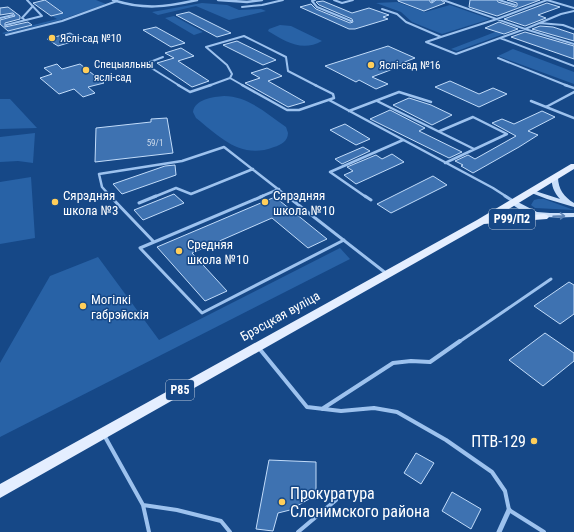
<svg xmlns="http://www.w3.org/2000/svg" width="574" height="532" font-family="'Roboto Condensed',sans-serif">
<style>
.green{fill:#2862a6}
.building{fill:#3e72b1;stroke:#c2dcfa}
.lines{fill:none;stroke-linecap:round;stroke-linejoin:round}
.lane-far3{stroke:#9dc2ee;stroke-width:2}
.lane-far2{stroke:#9dc2ee;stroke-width:2.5}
.lane-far1{stroke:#9dc2ee;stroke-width:3}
.lane{stroke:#9dc2ee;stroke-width:4}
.street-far1{stroke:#9dc2ee;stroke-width:2.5}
.street{stroke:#9dc2ee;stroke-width:5}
.secondary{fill:#cadffa;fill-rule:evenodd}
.primary{fill:#e4eeff;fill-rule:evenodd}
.oneway{stroke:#5e84b5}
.poi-dot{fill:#ffce5a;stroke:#164887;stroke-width:1.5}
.labels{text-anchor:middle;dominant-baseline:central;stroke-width:3;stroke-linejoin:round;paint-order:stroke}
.far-number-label{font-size:9px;fill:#cfdcec}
.far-poi-label{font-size:11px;fill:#fff;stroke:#164887;text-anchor:start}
.shield{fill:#164887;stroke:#b9c8db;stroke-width:1}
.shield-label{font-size:12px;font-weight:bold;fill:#fff}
.poi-label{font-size:13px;fill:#fff;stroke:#164887;text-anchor:start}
.street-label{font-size:13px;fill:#fff;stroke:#164887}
.near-poi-label{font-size:16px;fill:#fff;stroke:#164887;text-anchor:end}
</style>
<rect width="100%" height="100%" fill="#164887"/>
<path class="green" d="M46,0H96L106,4L60,20L4,34L2,33L57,19L52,16L64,13Z
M397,2L425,12L450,5L490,19L442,34L412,22L401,12L376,3Z
M202,3L227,5L239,10L261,9L266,11L229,20L196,6L158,15L152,12Z
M174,16L203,32L194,35L165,18Z
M280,25L291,26L322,41C302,52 286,42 268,31L269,29Z
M503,29L509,32L457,51L451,49Z
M513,49L574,72V84L498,56Z
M224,96C248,96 267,114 286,127L288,133C288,141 281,145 274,147C241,160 220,137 196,118L193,112C195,99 213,97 224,96Z
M0,99H10L37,128L0,129Z
M35,133L33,163L18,161L0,162V137Z
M31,177L35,238L0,244V182Z
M538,199H544L574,210L535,208L531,205L534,200Z
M340,248L350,259L0,437V363L50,276L98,257L159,340Z"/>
<path class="building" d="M45,0L63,13L51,16L33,3Z
M398,0H430V2L432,3L436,0H441L445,3L424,11L398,1Z
M470,0H497L498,2L515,7L517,6V3L507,0H540L497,16L469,7Z
M323,1L352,13L369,8L389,15L383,17L388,19L355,29H349L300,7L311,4L316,9L350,23L353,22L352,19L319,5L316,2Z
M547,3L560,7L538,15L546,18L525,26L504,19Z
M8,7L20,16V19L5,23V27L28,22L32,25L8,31L0,24V20L15,16L13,13L0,15V8Z
M189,12L231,33L217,37L176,15Z
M499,22L518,29L504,34L485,28Z
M540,26L553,27L574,34V41L532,29Z
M156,27L185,43L171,47L143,30Z
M525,32L574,46V59L511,37Z
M70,33L81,39L58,46L47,39Z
M237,41L276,60L263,65L223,45Z
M388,46L415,58L389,68L393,69L372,77L388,84L376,89L359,80L356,82L325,66Z
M181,48L194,56L178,61L209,81L192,87L157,63L174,58L165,53Z
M57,64L62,69L80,64L104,83L88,87L95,93L83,97L74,89L59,94L40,78L52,74L44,68Z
M267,68L282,76L268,81L305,102L288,107L245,83L260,78L251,73Z
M450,81L479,94L493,88L507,94L479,107L435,87Z
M409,98L431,105L452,115L432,125L393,105Z
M390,110L425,128L419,131L462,152L449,158L370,119Z
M542,111L555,117L528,131L538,135L519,147L473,173L461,166L463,165L455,161L468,155L475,159L516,136L492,123L502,119L514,124Z
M167,118L173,153L95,162L96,128L151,122V119Z
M345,124L370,139L356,145L330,130Z
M363,147L370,151L342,164L335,159Z
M392,154L404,162L356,184L344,175L353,171L347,167L376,155L382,159Z
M175,165L176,175L122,194L113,184L165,166Z
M433,176L447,185L391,213L377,204Z
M174,194L184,203L143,220L134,210Z
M275,197L327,239L308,248L272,218L192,253L227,291L205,301L157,247Z
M569,282L574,285V314L560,324L534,306Z
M545,333L574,353V361L543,386L509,360Z
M416,453L434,463L421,484L404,473Z
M269,460L316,462V495L290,510L278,513L273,531L256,529Z
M452,492L481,509L471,529L442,511Z"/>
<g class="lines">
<path class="lane-far3" d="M315,0L312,1L317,7L351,21
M334,0L342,3L353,0
M443,0L525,29L574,44
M499,0L515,5
M432,1L434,0
M242,7L262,5L283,0
M382,9L397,14L406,22L441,37L426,42L456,54L525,29L561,14L574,11
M0,18L13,15
M25,20L22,18L33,6
M539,23L563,25L574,29
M6,25L42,16L27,0
M6,35L62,21L117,1
M441,37L497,19L547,0L574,8
M500,38L574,66
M206,47L227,65L232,74L230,78
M206,47L244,36L286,57L288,71L317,86
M163,57L145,64L180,86
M498,58L568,86
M208,86L230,78L244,86"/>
<path class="lane-far2" d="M178,85L190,92L211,85
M242,85L287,110H299L334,98L333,94L315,85
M565,85L574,88
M329,100L493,188L507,197
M377,101L474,149
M531,101L574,118
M546,107L574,92
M349,111L399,92L431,102
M440,131L473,117L507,134L445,163
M111,197L102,187L99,174L182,161L224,147L288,197
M154,197L176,188L191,194L253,169
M260,197L279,189
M366,197L330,172L403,140"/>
<path class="lane-far1" d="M110,196L154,242
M263,196L140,248L202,313L344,240
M287,196L387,274
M365,196L371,200
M505,196L513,201
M139,203L156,196
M459,342L551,279"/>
<path class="lane" d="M258,347L307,407L341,411L374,408L397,412L446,440L492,472L505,491L509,510L544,532
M322,409L393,363L411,361L430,362L460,341
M104,435L143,505L149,532
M143,505L177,510L221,521L230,532
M298,532L336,500"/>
<path class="street-far1" d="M113,0C144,10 166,7 197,0
M218,0L247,2L262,0"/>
<path class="street" d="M499,532L509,510"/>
<path class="secondary" d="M555,175L558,177C558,189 564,197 574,203V207L547,199L529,192L532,190L560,199C554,192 551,186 552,177Z
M514,200L537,212L550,213H574V217C552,218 527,219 510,202Z"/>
<path class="primary" d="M571,164H574V169L494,218L544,214L547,215L549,217L547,219L484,224L0,498V484L477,220Z"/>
</g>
<defs><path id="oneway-shaft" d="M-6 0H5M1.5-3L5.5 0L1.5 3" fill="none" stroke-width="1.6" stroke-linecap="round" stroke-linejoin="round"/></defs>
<use class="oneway" href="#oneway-shaft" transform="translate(559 216) rotate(-2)"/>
<g class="poi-dot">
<circle cx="52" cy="38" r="4"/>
<circle cx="371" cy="65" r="4"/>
<circle cx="86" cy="70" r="4"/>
<circle cx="55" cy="202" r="4"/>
<circle cx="265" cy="202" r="4"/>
<circle cx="179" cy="251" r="4"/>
<circle cx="83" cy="306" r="4"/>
<circle cx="534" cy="441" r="4"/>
<circle cx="282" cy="502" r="4"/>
</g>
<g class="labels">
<g class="far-number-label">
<text x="155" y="143">59/1</text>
</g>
<g class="far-poi-label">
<text x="60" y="38">Яслі-сад №10</text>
<text x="94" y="64">Спецыяльны<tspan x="94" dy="13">яслі-сад</tspan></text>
<text x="379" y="65">Яслі-сад №16</text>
</g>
<g class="shield">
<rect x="489" y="209" width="46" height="20" rx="3"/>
<rect x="166" y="380" width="28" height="20" rx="3"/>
</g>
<g class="shield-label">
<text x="512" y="219">Р99/П2</text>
<text x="180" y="390">Р85</text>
</g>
<g class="poi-label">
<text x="63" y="195">Сярэдняя<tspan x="63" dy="15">школа №3</tspan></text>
<text x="273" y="195">Сярэдняя<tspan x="273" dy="15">школа №10</tspan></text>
<text x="187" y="244">Средняя<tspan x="187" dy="15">школа №10</tspan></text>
<text x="91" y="299">Могілкі<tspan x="91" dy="15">габрэйскія</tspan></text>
</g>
<g class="street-label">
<text transform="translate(280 316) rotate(-29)">Брэсцкая вуліца</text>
</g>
<g class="near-poi-label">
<text x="526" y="441">ПТВ-129</text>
<text x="290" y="493" text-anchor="start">Прокуратура<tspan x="290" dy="18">Слонимского района</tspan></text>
</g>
</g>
</svg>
